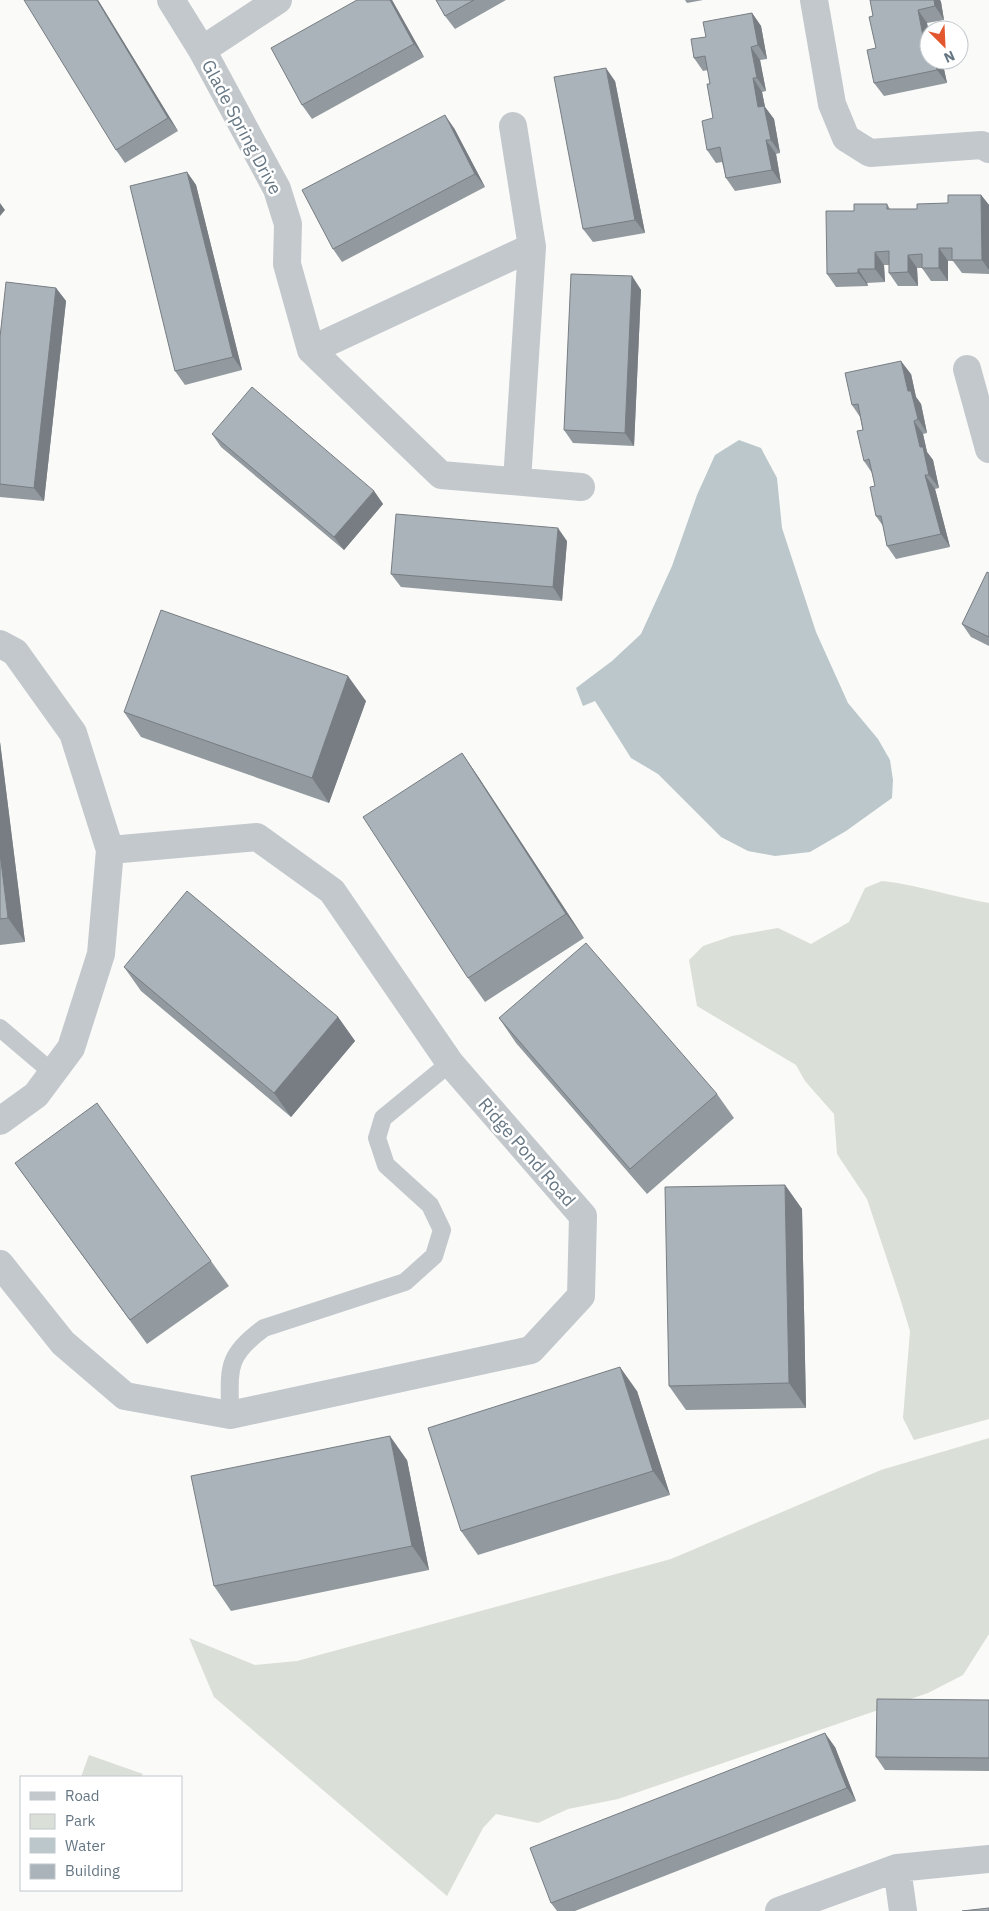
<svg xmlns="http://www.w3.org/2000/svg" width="989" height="1911" font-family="'IBM Plex Sans',sans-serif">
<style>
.green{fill:#dadfd7}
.water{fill:#bbc7cb}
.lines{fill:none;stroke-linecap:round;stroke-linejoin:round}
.lane{stroke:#c3c8cc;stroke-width:18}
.street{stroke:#c3c8cc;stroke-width:28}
.wall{fill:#929a9f}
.shaded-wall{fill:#777d82}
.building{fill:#aab3b9;stroke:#777d82}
.labels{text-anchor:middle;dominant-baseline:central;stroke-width:5;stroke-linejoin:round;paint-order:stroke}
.street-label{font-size:18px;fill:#657683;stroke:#fff}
</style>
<rect width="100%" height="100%" fill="#fafaf8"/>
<path class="green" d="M882,881C919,885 953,897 989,903V1419L914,1440L903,1418L910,1331L900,1298L867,1199L837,1154L834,1114L805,1081L796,1065L697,1006L689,960L703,946L732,936L778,928L811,944L849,922L865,888Z
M989,1438V1634L963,1675L928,1693L618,1799L568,1809L538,1823L496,1814L483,1828L447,1896L214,1697L189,1638L255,1665L297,1661L671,1559L881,1470Z
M89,1755L143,1774L141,1777H81Z"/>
<path class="water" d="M739,440L761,448L777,478L782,528L816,632L848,703L878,739L890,760L893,780L892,798L846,831L810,852L775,856L748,851L721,837L658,774L631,758L595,701L583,706L576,688L612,661L641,634L672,566L697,495L715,455Z"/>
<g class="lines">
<path class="lane" d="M0,1028L53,1073
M230,1415C230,1370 224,1357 264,1328L405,1282L434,1256L442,1230L430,1205L386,1165L377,1138L383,1118L450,1063"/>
<path class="street" d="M171,0L202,50L277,189L288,224L287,264L311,350L441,475L581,487
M814,0L832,104L846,138L870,153L982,145L989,149
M202,50L278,0
M513,126L532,247L517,481
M311,350L532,247
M967,369L989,449
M0,644L15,652L73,733L110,850L101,954L71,1048L36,1095L0,1121
M0,1264L63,1343L125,1396L230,1415L531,1350L581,1296L583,1216L450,1063L332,891L257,837L110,850
M897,1868L903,1911
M779,1911L897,1868L989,1859"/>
</g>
<path class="wall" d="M98,0L178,131L125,163L116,150Z
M357,0H392L424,57L312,119L302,105Z
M436,0H506L455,29L445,16Z
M685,0H703L687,3Z
M870,0H940L941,2L944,20L927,23L929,60H942L947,83L884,96L874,83L876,48L873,16Z
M752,13L761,26L767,59L760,60L766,91L762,92L765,107L774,119L780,153L776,154L781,183L735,191L726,178L722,162L716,163L707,150L713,118L710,84L708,70L703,71L694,58L706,37Z
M615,81L645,233L593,242L583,229Z
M454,128L485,187L342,262L333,249Z
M187,172L196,185L242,370L185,385L175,371Z
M981,195L989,205V274L962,273L953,261H948V281H931L922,268H917L918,286H898L889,273V265H884L885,282L867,283L868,286L836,287L827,274L854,211L887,204L890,209H917L948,203Z
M632,276L641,290L634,446L573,443L564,430Z
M56,288L66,301L44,501L0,497V337Z
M911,374L916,397L921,404L927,433L923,434L927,452L933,460L939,488L935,489L950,547L896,559L887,546L883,526L876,516L875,486L872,473L864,461L863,430L860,417L852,405Z
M212,434L374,491L383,504L344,550L221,447Z
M567,541L562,601L401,587L391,574Z
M989,573V646L971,637L962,624Z
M366,701L329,803L141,737L124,712Z
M0,742L25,942L0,945Z
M462,753L479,778L584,938L485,1002L468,978Z
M124,967L338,1017L355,1041L291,1117L141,991Z
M499,1018L717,1094L734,1118L647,1194L516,1043Z
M15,1163L211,1261L229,1286L147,1344Z
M785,1185L802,1209L806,1408L686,1410L669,1386Z
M637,1391L670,1495L478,1555L461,1531Z
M407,1460L429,1570L231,1611L214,1586Z
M989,1700V1771L885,1770L876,1757Z
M835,1747L856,1801L575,1911H557L551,1903Z"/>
<path class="shaded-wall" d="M97,0H98L178,131L168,118Z
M390,0H392L424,57L414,44Z
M934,0H940L941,2L944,20L935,6Z
M918,10L927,23L929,32V47L924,41Z
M752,13L761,26L767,59L758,45Z
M751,47L760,60L766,91L757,78Z
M935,60H942L947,83L937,70Z
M606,68L615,81L645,233L635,220Z
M753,78L762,92L765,107L774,119L780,153L771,140L758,107Z
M445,115L454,128L485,187L475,174Z
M766,140L776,154L781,183L772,170Z
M187,172L196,185L242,370L233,357Z
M981,195L989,205V270L982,260Z
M0,203L5,210L0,216Z
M939,248L948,261V281L939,268Z
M875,252L884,265L885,282L875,269Z
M908,255L917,268L918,286L908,272Z
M858,269L867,283L868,286L858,273Z
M632,276L641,290L634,446L625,433Z
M56,288L66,301L44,501L34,488Z
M901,361L911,374L916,397L921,404L927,433L918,419L908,391Z
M914,421L923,434L927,452L933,460L939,488L929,475L920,447Z
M925,475L935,489L950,547L941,534Z
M374,491L383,504L344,550L334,537Z
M558,528L567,541L562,601L553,587Z
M348,676L366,701L329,803L312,778Z
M0,742L25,942L8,918L0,853Z
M462,753L479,778L584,938L566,914Z
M338,1017L355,1041L291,1117L274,1093Z
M785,1185L802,1209L806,1408L789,1383Z
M620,1367L637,1391L670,1495L653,1471Z
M390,1436L407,1460L429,1570L412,1546Z
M825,1733L835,1747L856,1801L847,1788Z"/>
<path class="building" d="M24,0H97L168,118L116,150Z
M357,0H390L414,44L302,105L271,48Z
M436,0H474L445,16Z
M870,0H934L935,6L918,10L924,41L929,40V60H935L937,70L874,83L867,50L876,48L869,17L873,16Z
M752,13L758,45L751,47L757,78H753L758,107L764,106L771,140H766L772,170L726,178L720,147L707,150L702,121L713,118L707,84H710L705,56L694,58L691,39L706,37L703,22Z
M606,68L635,220L583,229L554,77Z
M445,115L475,174L333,249L302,190Z
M187,172L233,357L175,371L130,186Z
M948,195H981L982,260H952V248H939V268H922V254L908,255V272L889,273V251L875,252V269H858V273L827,274L826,211H854V204H887V209H917V204L948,203Z
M571,274L632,276L625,433L564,430Z
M6,282L56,288L34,488L0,484V337Z
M901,361L908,391H911L918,419L914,421L920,447H923L929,475H925L941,534L887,546L881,516H876L870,487L875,486L869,459L864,461L857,431L863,430L858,404L852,405L845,373Z
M252,387L374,491L334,537L212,434Z
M396,514L558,528L553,587L391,574Z
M987,572L989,573V637L962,624Z
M161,610L348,676L312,778L124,712Z
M462,753L566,914L468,978L363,817Z
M0,853L8,918L0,919Z
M187,891L338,1017L274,1093L124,967Z
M586,943L717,1094L630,1169L499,1018Z
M97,1103L211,1261L130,1320L15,1163Z
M785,1185L789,1383L669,1386L665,1187Z
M620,1367L653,1471L461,1531L428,1428Z
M390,1436L412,1546L214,1586L191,1476Z
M877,1699L989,1700V1758L876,1757Z
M825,1733L847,1788L551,1903L530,1848Z
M989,1908V1911H962Z"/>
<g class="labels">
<g class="street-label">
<text transform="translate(242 127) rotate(62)">Glade Spring Drive</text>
<text transform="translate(527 1152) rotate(49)">Ridge Pond Road</text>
</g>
</g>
<rect x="20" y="1776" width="162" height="115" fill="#ffffff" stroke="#c1c8cd"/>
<rect x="30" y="1792" width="25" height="8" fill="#c3c8cc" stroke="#c1c8cd"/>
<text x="65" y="1801" font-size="15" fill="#657683">Road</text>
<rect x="30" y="1814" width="25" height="15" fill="#dadfd7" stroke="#c1c8cd"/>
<text x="65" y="1826" font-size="15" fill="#657683">Park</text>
<rect x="30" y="1838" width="25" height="15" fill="#bbc7cb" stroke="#c1c8cd"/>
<text x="65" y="1851" font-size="15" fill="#657683">Water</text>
<rect x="30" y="1864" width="25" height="15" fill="#aab3b9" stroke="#c1c8cd"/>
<text x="65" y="1876" font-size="15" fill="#657683">Building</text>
<g transform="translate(944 45) rotate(156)"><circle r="24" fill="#ffffff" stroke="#c1c8cd"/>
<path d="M0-4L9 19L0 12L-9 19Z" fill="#e4572e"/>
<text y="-8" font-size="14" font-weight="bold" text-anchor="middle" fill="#657683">N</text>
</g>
</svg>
